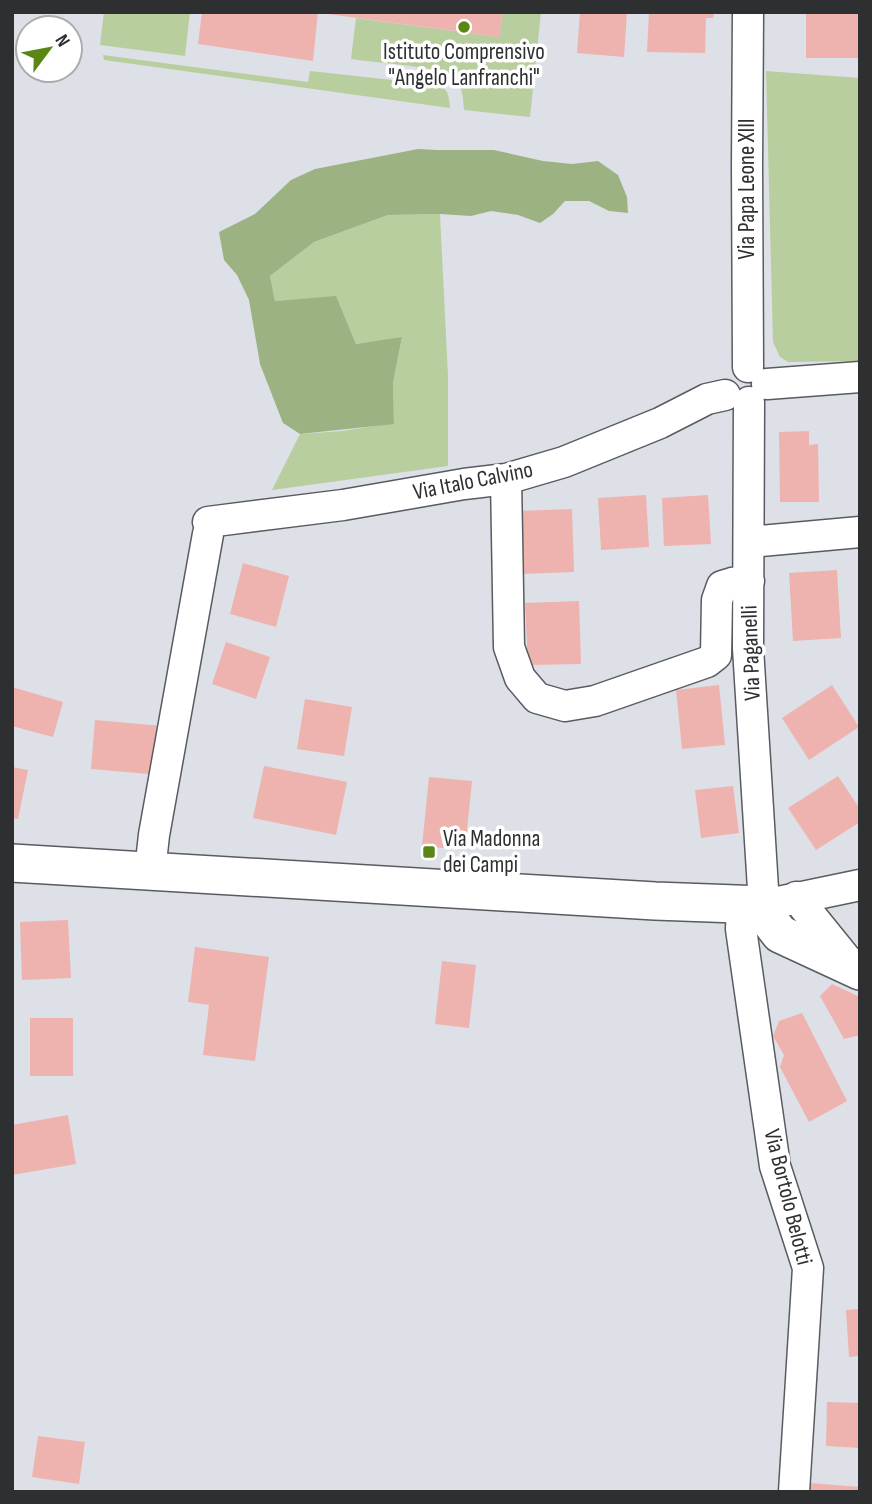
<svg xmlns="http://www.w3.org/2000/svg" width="872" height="1504" font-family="'Sofia Sans Condensed',sans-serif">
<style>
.green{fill:#b9ce9e}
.forest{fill:#9db282}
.building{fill:#eeb3ae}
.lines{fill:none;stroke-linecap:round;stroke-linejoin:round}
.minor-casing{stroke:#585b61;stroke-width:33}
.tertiary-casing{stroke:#585b61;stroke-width:40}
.minor{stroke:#fff;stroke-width:30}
.tertiary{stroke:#fff;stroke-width:37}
.poi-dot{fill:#5a8613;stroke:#fff;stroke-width:2.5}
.labels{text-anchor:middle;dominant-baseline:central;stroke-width:7;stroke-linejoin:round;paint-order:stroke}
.poi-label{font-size:23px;fill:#2d2f31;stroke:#fff}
.street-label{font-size:23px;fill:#2d2f31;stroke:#fff}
</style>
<rect width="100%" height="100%" fill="#dde0e7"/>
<path class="green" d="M104,12H190L185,56L100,45Z
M503,12H541L530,117L464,110C463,97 463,83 451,75C440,67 369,62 351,59L356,18L499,37Z
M103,55L308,82L310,71L438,85C449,89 449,97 450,108L104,60Z
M766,71L860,78V361L788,362L780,357L773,342Z
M440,214L448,376V466L272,490L300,434L342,431L394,423L393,383L402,338L356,344L336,297L275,301L270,276L314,242L388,215Z"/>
<path class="forest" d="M418,149L437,150H494L543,161L572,164L598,161L618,175L627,197L628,213L609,211L589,201H565L553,214L540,223L518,215L491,211L471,216L440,214L388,215L314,242L270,276L275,301L336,296L356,344L402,337L393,383L394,424L300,434L283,423L260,364L249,300L237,275L224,260L219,232L255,214L291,180L315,169Z"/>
<path class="building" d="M202,12H318L313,61L198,44Z
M328,12H503L499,37L328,14Z
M580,12H627L624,57L577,53Z
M649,12H714L713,18H706L705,53L647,52Z
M806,12H860V58H806Z
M809,431V445L818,444L819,502H780L779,432Z
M646,495L649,547L601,550L598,498Z
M708,495L711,544L664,546L662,498Z
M572,509L574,572L520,574L518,511Z
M243,563L289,576L276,627L230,614Z
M837,570L841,638L793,641L789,573Z
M579,601L581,664L528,665L525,603Z
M226,642L270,657L256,699L212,684Z
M719,685L725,745L682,749L676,690Z
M832,685L859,727L809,760L782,718Z
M12,687L63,702L53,737L12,726Z
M305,699L352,707L344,756L297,749Z
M95,720L163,726L160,775L91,769Z
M264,766L347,782L336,835L253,818Z
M12,767L28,770L18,819L12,818Z
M838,776L860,809V822L816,850L788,808Z
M429,777L472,781L465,850L422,846Z
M733,786L739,833L701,838L695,790Z
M68,920L71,978L22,980L20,922Z
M195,947L269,957L255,1061L203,1055L209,1005L188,1002Z
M442,961L476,965L469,1028L435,1024Z
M832,984L860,997V1035L844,1039L820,996Z
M802,1013L847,1101L809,1122L780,1067L784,1055L773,1036L779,1021Z
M30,1018H73V1076H30Z
M68,1115L76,1164L12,1175V1125Z
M860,1309V1356L849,1357L846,1310Z
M827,1402L860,1403V1448L826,1446Z
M38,1436L85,1442L79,1484L32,1477Z
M809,1483L860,1487V1492H810Z"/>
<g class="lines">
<g class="minor-casing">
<path id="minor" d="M748,12L747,166L748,367
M767,384L860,377
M749,402L748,648L764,905L860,885
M506,479L509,647L520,678L537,698L565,706L595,701L707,662L716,655L717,600L722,586L732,583L749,581
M208,522L343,505L464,484L506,479L564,462L660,423L707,399L725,395
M749,542L860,532
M150,871L154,835L208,534
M796,897L851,965
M742,904L741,929L775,1166L808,1268L794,1492"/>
</g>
<g class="tertiary-casing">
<path id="tertiary" d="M12,863L655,901L764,905L770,921L780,934L860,971"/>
</g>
<use href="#minor" class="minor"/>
<use href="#tertiary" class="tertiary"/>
</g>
<g class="poi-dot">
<circle cx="464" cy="27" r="7"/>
<rect x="422" y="845" width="14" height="14" rx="3.5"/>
</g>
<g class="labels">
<g class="poi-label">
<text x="464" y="52">Istituto Comprensivo<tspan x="464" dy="26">"Angelo Lanfranchi"</tspan></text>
<text x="443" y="839" text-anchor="start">Via Madonna<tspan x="443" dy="26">dei Campi</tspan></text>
</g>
<g class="street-label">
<text transform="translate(747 189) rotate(-90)">Via Papa Leone XIII</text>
<text transform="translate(473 481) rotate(-11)">Via Italo Calvino</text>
<text transform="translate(751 653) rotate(-92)">Via Paganelli</text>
<text transform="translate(788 1197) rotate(76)">Via Bortolo Belotti</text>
</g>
</g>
<rect width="872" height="1504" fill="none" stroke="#2d2f31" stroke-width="28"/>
<g transform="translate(49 49) rotate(58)"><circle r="33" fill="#ffffff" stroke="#abacad" stroke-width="2"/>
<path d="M0-5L12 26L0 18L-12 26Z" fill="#5a8613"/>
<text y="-10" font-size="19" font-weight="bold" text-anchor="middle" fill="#2d2f31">N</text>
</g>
</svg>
